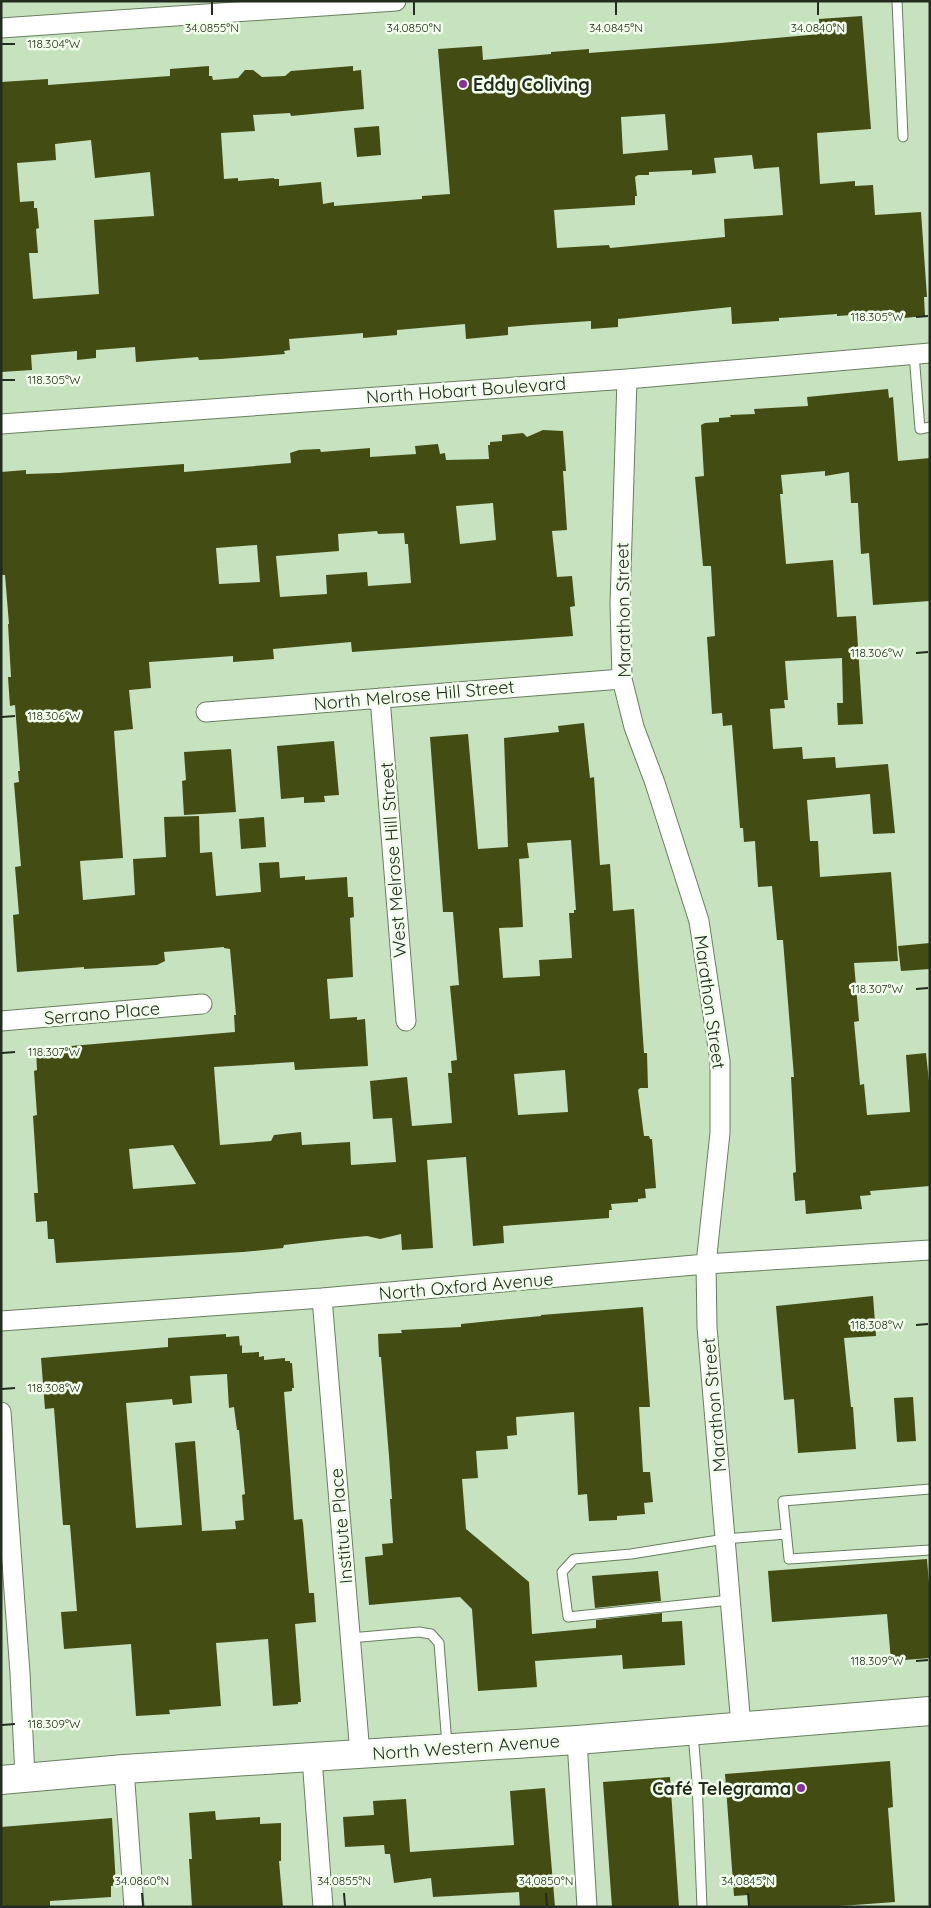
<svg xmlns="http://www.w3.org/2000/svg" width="931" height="1908" font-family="Quicksand,sans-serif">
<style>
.building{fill:#434c13;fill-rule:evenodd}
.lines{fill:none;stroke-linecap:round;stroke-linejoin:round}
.lane-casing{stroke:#687f5f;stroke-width:11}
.street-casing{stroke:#687f5f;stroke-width:21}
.primary-casing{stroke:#687f5f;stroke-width:30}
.lane{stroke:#fff;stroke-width:9}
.street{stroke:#fff;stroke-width:19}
.primary{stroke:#fff;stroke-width:28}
.ticks{fill:none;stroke:#232d1f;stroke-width:2}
.poi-dot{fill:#85309e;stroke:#f1ffec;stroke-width:2}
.labels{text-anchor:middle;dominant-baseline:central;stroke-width:5;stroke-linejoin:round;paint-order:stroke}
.poi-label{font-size:18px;font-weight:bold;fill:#232d1f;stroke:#f1ffec;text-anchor:start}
.street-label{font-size:18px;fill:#232d1f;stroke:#f1ffec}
.ticks-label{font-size:12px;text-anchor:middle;fill:#232d1f;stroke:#f1ffec;stroke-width:5;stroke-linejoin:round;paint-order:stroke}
</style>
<rect width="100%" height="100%" fill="#c7e2be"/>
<path class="building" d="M862,16L871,129L817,133L820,184L855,181V186L873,185L875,215L921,212L927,297H924L925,316L893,319V315L868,316V314L837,316V314L779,318V321L732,324L731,307L618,319V327L591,329V321L531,325L508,327V335L466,339L465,324L397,330V335L363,338V333L289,339L290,350L284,351L285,354L221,359L199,360L198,357L136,362L135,347L96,350V358L77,360V351L31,355L32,370L1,372V82L48,79V85L170,76V69L209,66V76H212L213,80L238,78L245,70H253L262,77L285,76L291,71L353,66V71L361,70L364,109L291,116L290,113L253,115L255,131L221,133L224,179L238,178V181L274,178V179H279V186L321,182L323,204L334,202V206L422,199V196L450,194L438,49L482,46L483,60L551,54V52L589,49V53L721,43L820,34L819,19ZM665,114L668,150L623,154L621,117ZM91,140L95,178L150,172L154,216L94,220L99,294L33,299L29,253H38L36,229L39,228L37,208H34V201L20,202L17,163L56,160L55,144ZM752,155L754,169L779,167L783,215L724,219L725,237L610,248L609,245L557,248L554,210L635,205V196H637L635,177L638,175H649V172L692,170V175L716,173L714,158Z
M379,126L381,155L357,157L354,128Z
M888,389L889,398L893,397L898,461L930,458V601L873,605L869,553L861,554L858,503H851L849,472L825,476V471L781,475L783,494H780L786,564L833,560L837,617L856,616L863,724L838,725L837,703H843L842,658L785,661L788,700H784L785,708L770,709L773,749L802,747L803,759L835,757L836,768L888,764L895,833L873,834L870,794L807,800L810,841H818L820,877L891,872L898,961L854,963L859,1021L854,1022L860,1085L864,1084L867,1115L910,1112L906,1055L926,1053L930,1091V1186L870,1191L871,1195L860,1196L862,1209L806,1214L805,1200L795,1201L793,1173L796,1172L791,1077H794L783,940H777L772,886L758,887L755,841L744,842L743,828H740L732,725L723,726L722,713L712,714L707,637L715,636L711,566H703L695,477L704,476L701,425L705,423L719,422V418L731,417L730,415L755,414L754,409L808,406L807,397Z
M543,430L563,431L566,471H563L567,530L552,531L557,577L572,576L575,606L570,607L573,636L352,652L351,642L273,649L274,659L233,662V656L149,662L151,688L129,690L133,729L114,731L123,858L80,861L83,900L135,895L133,859L166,857L164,817L199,816L200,853L212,852L216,896L261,892L259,863L279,862L280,878L305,876V880L347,877L348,897H353L354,917L350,918L353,977L327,979L330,1019L357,1017V1020L365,1019L368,1066L295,1070L294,1062L214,1067L220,1145L271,1141L274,1135L301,1132L302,1145L350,1142L351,1165L396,1162L392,1118L373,1119L370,1081L407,1077L412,1126L452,1123L448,1073H452L451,1061L457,1060L450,986L459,985L453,912H443L430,737L468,734L478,849L508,847L504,738L559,732L558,726L584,723L590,778L594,777L600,865L610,864L613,911L634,909L644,1053H647L648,1088H640L638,1090L644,1136H649L650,1139H652L656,1188L645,1189L646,1198L638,1199V1202L611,1204L612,1210H609V1218L503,1226L504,1243L473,1246L466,1157L427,1160L433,1248L402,1250L401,1234L380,1239L367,1236L336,1239L284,1245L283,1248L243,1252L56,1263L54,1239H48L47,1221L36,1222L34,1193H38L33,1116L37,1115L34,1071L37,1070L36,1049L235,1032L234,1015H236L230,949L224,948V947L164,952L165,961L157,965L84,969V967L17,972L13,915L19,914L15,867L21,866L14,783L19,782L18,771H20L15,705L10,706L8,677H11L8,624H9L5,575H1V472L26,470V474L59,473L184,464V472L291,463L290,453L299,450L320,449L321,452L370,448V457L416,454L415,446L438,444L440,454L445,453L446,460L489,459L488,445H490V442L502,441V435L523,433L527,437ZM493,503L496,540L460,544L456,506ZM377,531L378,534L404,533L405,544H408L411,583L368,586L367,572L326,575L327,594L280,597L276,556L339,551L338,534ZM257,545L260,582L219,584L216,548ZM571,840L576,910H574V913H569L572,958L539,960L540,976L503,978L499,928L523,927L519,859L529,858L527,843ZM565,1070L568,1112L518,1115L514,1074ZM173,1145L196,1184L133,1189L129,1149Z
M334,741L339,795L324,796L325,802L304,803V797L281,799L277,746Z
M231,749L236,812L184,815L182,781L186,780L184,752Z
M264,817L266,847L241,849L239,819Z
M930,943V969L901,971L898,946Z
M873,1296L876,1336L844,1338L851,1407H853L856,1449L798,1453L794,1399L784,1400L776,1306Z
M643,1307L650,1407H639L643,1472H650L653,1502L644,1503L645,1514L617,1516V1520L589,1521L587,1494L578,1495L574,1412L516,1417L517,1435L507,1436L508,1449L476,1451L478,1478L462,1479L466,1529L529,1582L532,1634L596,1628V1620L662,1613V1622L682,1621L685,1665L623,1669L622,1655L535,1661L537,1687L478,1691L472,1609L460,1597L369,1605L365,1557L383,1555L382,1544L393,1543L390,1499H392L389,1456L381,1357H379L378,1334L402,1333L401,1330L461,1327V1324L541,1316V1315Z
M226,1334V1337L239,1336L240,1346L242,1345V1353L259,1352V1357L264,1356V1360L285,1358V1361H290V1363H292L294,1388H292V1391L284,1392L294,1520L302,1519L303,1523L309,1593H314L316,1622L295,1624L301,1702H298V1704L273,1706L268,1639L216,1643L221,1706L169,1710L170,1714L136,1716L131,1644L64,1649L61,1612L77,1611L70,1525H63L54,1408L45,1409L41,1358L168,1347V1338ZM227,1374L229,1408L234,1407L237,1430H239L245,1494L242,1495L244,1520L235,1521L236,1529L202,1531L195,1441L175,1443L182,1525L136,1528L126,1403L172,1399L173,1405L192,1403L190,1376Z
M913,1397L916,1441L897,1442L894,1398Z
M927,1559L930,1596V1658L891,1661L887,1614L772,1622L768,1571Z
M658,1571L661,1601L595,1608L592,1576Z
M890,1761L893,1807L888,1808L895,1902L826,1907H749L748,1895L734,1896L725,1774Z
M670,1777L679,1907H612L603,1782Z
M545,1788L555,1907H520L519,1892L433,1897L431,1878L394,1883L390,1854H385L384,1845L345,1847L343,1817L374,1815L373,1801L406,1799L410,1852L514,1845L510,1791Z
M215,1811L216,1820L260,1817V1824L281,1823V1861H279L283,1907H192L189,1859H192L189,1813Z
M112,1818L116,1885L111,1886V1897L50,1901V1907H1V1827Z"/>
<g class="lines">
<g class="lane-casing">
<path id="lane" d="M897,1L903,137
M914,354L920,429L930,427
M930,1489L783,1501L789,1559L930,1550
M730,1600L568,1617L562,1572L574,1559L631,1554L725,1539L786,1534
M350,1638L419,1632L431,1634L439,1643L447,1745
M693,1733L697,1781L702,1907"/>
</g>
<g class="street-casing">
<path id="street" d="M1,28L396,1
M627,379L620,604L622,679L634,727L655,783L699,921L720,1061V1133L706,1264L707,1327L741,1726
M1,424L627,379L930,353
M380,698L406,1021
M206,712L622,679
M1,1021L202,1004
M322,1298L360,1754
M1,1321L322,1298L706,1264L930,1250
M1,1412L20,1673L25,1777
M577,1740L587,1907
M312,1758L323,1907
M124,1769L134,1907"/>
</g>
<g class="primary-casing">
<path id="primary" d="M1,1780L124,1769L577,1740L930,1711"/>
</g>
<use href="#lane" class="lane"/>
<use href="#street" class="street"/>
<use href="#primary" class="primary"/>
</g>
<path class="ticks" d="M212,2V15M414,2V15M616,2V15M818,2V15M2,44H15M916,317L928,316M2,380H15M916,653L928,652M2,717L15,716M916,989L928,988M2,1053L15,1052M916,1325L928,1324M2,1389L15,1388M916,1661L928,1660M2,1725L15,1724M142,1893L143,1906M344,1893L345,1906M546,1893L547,1906M748,1893L749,1906"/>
<g class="poi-dot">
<circle cx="463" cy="84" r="5"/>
<circle cx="801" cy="1788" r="5"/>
</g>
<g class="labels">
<g class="poi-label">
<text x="473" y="84">Eddy Coliving</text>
<text x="791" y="1788" text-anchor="end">Café Telegrama</text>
</g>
<g class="street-label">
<text transform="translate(466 390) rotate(-4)">North Hobart Boulevard</text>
<text transform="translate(623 610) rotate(-91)">Marathon Street</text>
<text transform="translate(414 695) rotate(-5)">North Melrose Hill Street</text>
<text transform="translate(393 860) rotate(-94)">West Melrose Hill Street</text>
<text transform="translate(710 1002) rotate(82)">Marathon Street</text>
<text transform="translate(102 1013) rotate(-5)">Serrano Place</text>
<text transform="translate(466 1286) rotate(-5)">North Oxford Avenue</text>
<text transform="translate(714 1405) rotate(-95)">Marathon Street</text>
<text transform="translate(341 1526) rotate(-95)">Institute Place</text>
<text transform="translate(466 1747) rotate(-4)">North Western Avenue</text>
</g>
</g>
<g class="ticks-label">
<text x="212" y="32">34.0855°N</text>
<text x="414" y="32">34.0850°N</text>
<text x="616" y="32">34.0845°N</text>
<text x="818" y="32">34.0840°N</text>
<text x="54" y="48">118.304°W</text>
<text x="877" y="321">118.305°W</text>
<text x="54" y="384">118.305°W</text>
<text x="877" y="657">118.306°W</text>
<text x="54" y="720">118.306°W</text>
<text x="877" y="993">118.307°W</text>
<text x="54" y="1056">118.307°W</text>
<text x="877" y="1329">118.308°W</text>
<text x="54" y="1392">118.308°W</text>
<text x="877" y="1665">118.309°W</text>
<text x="54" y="1728">118.309°W</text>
<text x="142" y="1885">34.0860°N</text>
<text x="344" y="1885">34.0855°N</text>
<text x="546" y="1885">34.0850°N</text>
<text x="748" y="1885">34.0845°N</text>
</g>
<rect width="931" height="1908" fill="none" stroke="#232d1f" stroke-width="5"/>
</svg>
